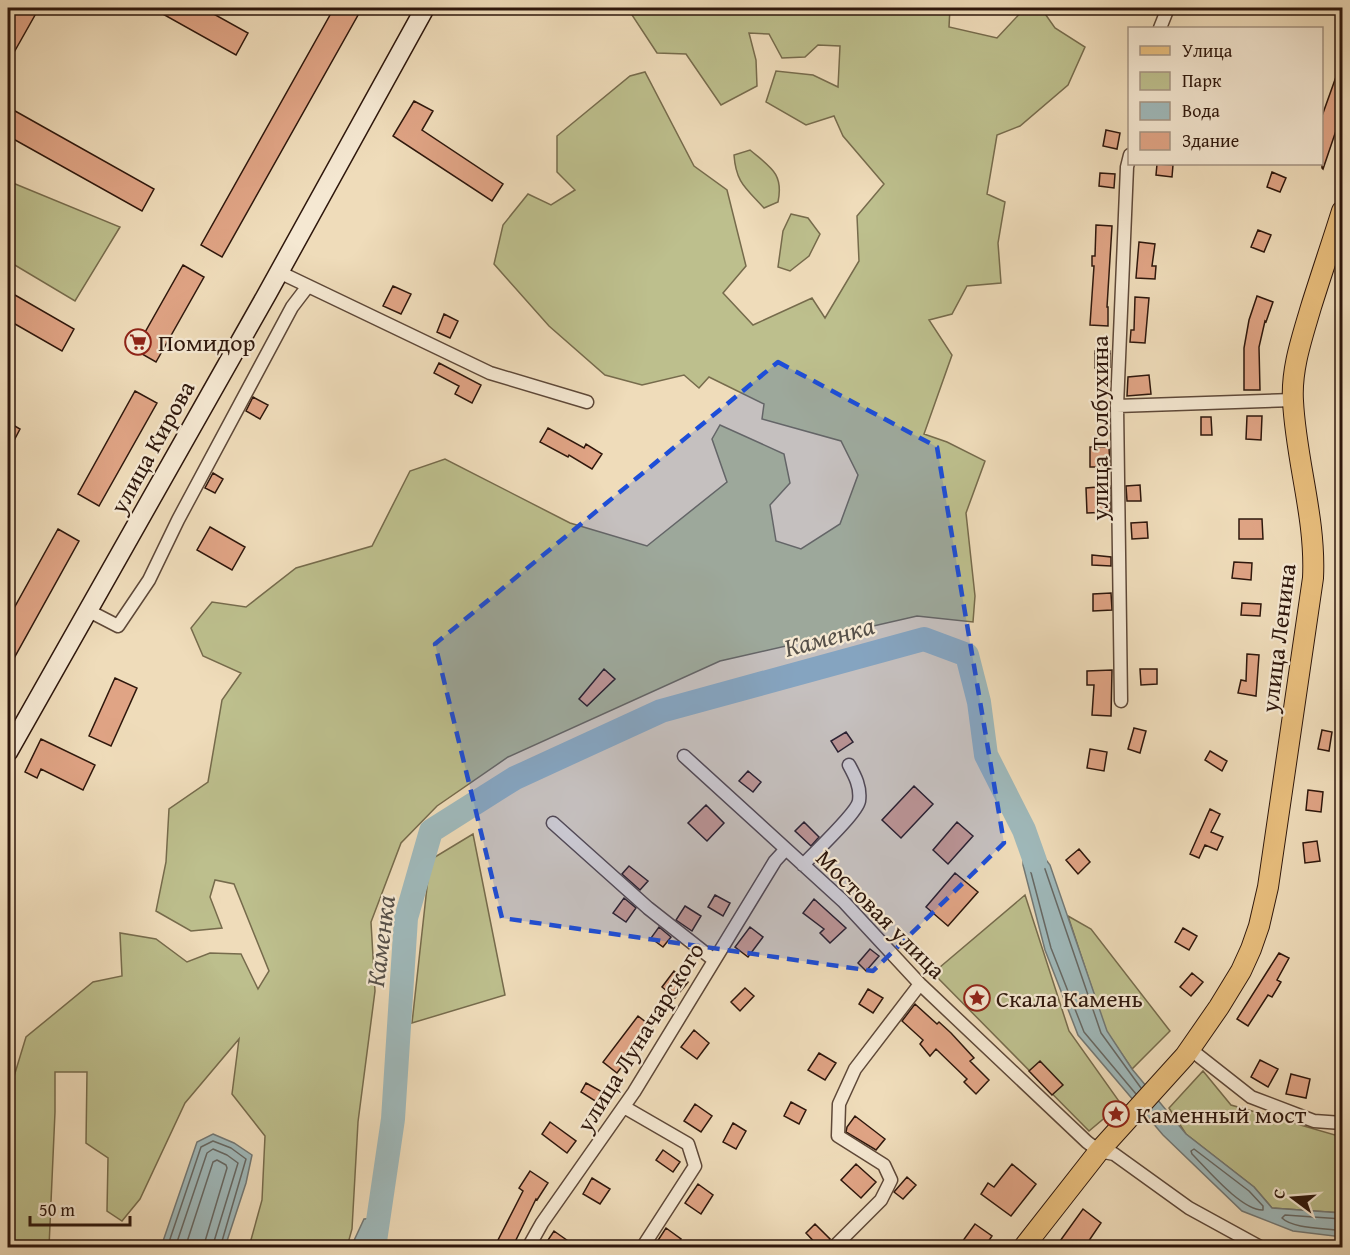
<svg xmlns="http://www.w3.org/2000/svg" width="1350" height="1255" font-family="'Gentium Book Plus',serif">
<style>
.green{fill:#bdbf8d;stroke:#766b4c;stroke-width:1.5}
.water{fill:#9fb9bb;stroke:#727875;stroke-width:1.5}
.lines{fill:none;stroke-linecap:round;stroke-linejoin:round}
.shore{stroke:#666864;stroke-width:1.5}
.river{stroke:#9fb9bb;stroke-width:24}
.building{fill:#e0a485;stroke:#2e170c;stroke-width:1.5}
.street-casing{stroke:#5e4838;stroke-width:15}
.secondary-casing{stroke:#2e170c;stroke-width:21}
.primary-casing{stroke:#2e170c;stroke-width:22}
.street{stroke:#f5e8d2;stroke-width:12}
.secondary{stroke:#f5e8d2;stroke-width:18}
.primary{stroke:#e8be7d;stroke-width:20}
.marked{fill:#1d4ed8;fill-opacity:0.2;stroke:#1d4ed8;stroke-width:4.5;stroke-dasharray:12 8;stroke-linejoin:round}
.labels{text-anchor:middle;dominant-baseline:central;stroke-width:4.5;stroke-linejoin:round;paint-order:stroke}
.poi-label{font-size:24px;fill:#2e170c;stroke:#f5e8d2;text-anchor:start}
.street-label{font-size:24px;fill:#2e170c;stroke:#f5e8d2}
.water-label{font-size:26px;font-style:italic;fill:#565049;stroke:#f5e8d2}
</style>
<rect width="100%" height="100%" fill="#efdcba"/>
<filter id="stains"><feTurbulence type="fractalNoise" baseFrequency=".00333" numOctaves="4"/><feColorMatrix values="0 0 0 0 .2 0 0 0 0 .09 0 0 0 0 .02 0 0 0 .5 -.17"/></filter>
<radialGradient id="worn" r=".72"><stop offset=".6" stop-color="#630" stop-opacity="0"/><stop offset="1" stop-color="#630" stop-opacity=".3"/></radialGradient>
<path class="green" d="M642,8H839L847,11L850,8H950L949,27L997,38L1025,8H1041L1055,28L1085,47L1068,85L1020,126L997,135L987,194L1005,202L998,243L1001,283L967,286L952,314L929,320L952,355L924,434L947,442L985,461L966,513L975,596L973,622L917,616L720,661L508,757L437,806L401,843L371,922L375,991L358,1122L352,1229L347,1247H249L262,1200L265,1136L232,1094L239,1039L185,1103L140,1199L122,1221L107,1211L108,1158L86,1143L87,1072H55V1112L49,1247L8,1248V1096L26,1037L93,982L122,976L120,933L156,939L187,962L210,953L241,954L258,989L269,971L234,884L215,880L210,897L222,928L191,931L156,911L166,862L169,809L208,782L222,700L241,673L203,656L191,628L212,602L246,607L296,568L372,546L410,471L445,459L570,523L647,546L727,482L712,439L720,425L784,454L790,483L770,505L776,541L801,549L840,524L858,475L841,441L762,419L764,404L709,377L699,388L684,375L642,385L605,375L549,326L494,264L503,225L528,194L551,205L575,190L557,172V136L630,76L645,72L694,166L727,190L746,266L723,293L753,325L812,298L825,318L859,261L857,216L884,184L843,136L834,116L806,125L766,102L776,71L813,75L838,87L840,46L818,45L805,57L782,58L769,34L749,33L756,60L757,86L721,105L686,54L657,53L632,15Z
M750,150C770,167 784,173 778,202L764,208C746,188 736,183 734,155Z
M8,181L120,227L75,301L8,261Z
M791,214L808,218L820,234L809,256L790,271L778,267L783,231Z
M473,834L505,995L412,1023L430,860Z
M1025,895L1069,1031L1121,1104L1089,1131L933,973Z
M1068,916L1091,929L1170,1031L1132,1069L1106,1031Z
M1203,1071L1231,1105L1342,1137V1213L1272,1208L1254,1187L1186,1134L1169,1108Z"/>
<path class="water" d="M1024,830L1050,865L1107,1031L1132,1069L1186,1134L1254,1187L1272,1208L1342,1213V1237L1293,1231L1242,1211L1163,1135L1078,1035L1045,950L1023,865Z
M213,1134L234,1143L252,1155L246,1183L225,1247H161L197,1142Z
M379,1218L388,1223L384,1247H351L364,1219Z"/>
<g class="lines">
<path class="shore" d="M1136,1094L1084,1032L1051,948L1029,865L1031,853L1034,854L1045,869L1101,1033L1141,1088
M1194,1149L1249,1191L1263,1206V1210C1242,1211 1207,1169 1192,1154L1191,1151Z
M1342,1219L1285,1215L1282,1218C1293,1229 1326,1228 1342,1231
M167,1248L201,1147L213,1141L231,1148L246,1159L220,1248
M175,1248L207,1153L213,1149L227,1155L238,1163L212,1248
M185,1248L213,1162L217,1160L226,1165L227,1168L203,1248"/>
<path class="river" d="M374,1248L393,1119L406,918L431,831L515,778L661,711L924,639L967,655L979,702L986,755L1024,830L1035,861"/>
</g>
<path class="building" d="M8,8H39L8,63Z
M152,8H203L248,33L236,55Z
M334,8H362L222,257L201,245Z
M1342,60V113L1323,169L1322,168V116Z
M414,101L433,111L422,130L503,184L492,201L393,136Z
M8,107L154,189L142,211L8,136Z
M1106,130L1120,133L1117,149L1103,146Z
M1157,164L1173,165L1172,177L1156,175Z
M1272,172L1286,178L1280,192L1267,187Z
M1100,173L1115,174L1114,188L1099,186Z
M1096,225L1112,226L1107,307H1108V326L1090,325L1094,266H1092V256H1095Z
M1258,230L1271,235L1264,252L1251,247Z
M1139,242L1155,244L1152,266H1156L1155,279L1136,278Z
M183,265L204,277L156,362L135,350Z
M393,286L411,294L401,314L383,306Z
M8,291L74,329L62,351L8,320Z
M1257,296L1273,302L1266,322L1265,321L1259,347L1260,390H1244V348L1249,320Z
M1135,297L1149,298L1145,343L1130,342L1131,330H1134Z
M444,314L458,321L450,338L437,332Z
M1095,351H1110V367L1095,368Z
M439,363L481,385L472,403L455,394L459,386L434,373Z
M1149,375L1151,394L1127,396L1128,377Z
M135,391L157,403L99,506L78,494Z
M253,397L268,405L260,419L246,411Z
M1247,416H1262L1261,440L1246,439Z
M1201,417H1211L1212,435H1201Z
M8,422L20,429L8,452Z
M548,428L584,448L586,444L602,454L592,469L569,455L568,457L540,442Z
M1090,447H1109L1110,467H1090Z
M213,473L223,479L215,493L205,488Z
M1140,485L1141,501H1127L1126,486Z
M1110,486V512L1087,513L1086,488Z
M1239,519H1262L1263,539H1239Z
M1147,522L1148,538L1132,539L1131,523Z
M210,527L245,547L232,570L197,550Z
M58,529L79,541L8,669V619Z
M1092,555L1111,557V566L1092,565Z
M1234,562L1252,563L1251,580L1232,578Z
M1111,593L1112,610L1093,611V594Z
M1242,603L1261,604L1260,616L1241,615Z
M1247,654L1259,655L1256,696L1238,693L1241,680L1246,681Z
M604,669L615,679L587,706L579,699Z
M1140,669H1157V684L1141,685Z
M1112,670L1111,716L1092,715L1094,685H1087V671Z
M115,678L137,688L111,746L89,736Z
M1134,728L1146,731L1140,753L1128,749Z
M1322,730L1332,732L1329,751L1318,749Z
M846,732L853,742L838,752L831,741Z
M41,739L95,765L83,790L41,769L37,778L25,772Z
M1090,749L1107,752L1104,771L1087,768Z
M1210,751L1227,761L1222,771L1205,760Z
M748,771L761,782L753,792L739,781Z
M914,786L933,804L901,838L882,820Z
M1308,790L1323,792L1321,812L1306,810Z
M706,805L724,823L707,841L688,823Z
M1210,809L1220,814L1211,832L1223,837L1217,850L1205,845L1199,858L1190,854Z
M804,822L819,837L811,846L795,831Z
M957,822L973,836L948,864L933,850Z
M1317,841L1320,861L1305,863L1303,843Z
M1079,849L1090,862L1078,874L1066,860Z
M629,866L648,881L640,890L622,874Z
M955,873L978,892L948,926L926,907Z
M715,895L730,903L723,916L708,907Z
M624,898L636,908L626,922L613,913Z
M814,899L846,928L830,943L820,933L824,929L803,913Z
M685,906L701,916L692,931L676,920Z
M659,927L671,937L663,947L651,938Z
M750,927L763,937L748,957L735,947Z
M1183,928L1197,936L1189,950L1175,942Z
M870,949L879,956L866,971L858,963Z
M1279,953L1289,958L1277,980L1281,982L1272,997L1268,995L1248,1026L1237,1019Z
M674,971L688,982L675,998L662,987Z
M1192,973L1203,982L1191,996L1180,987Z
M745,988L754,996L740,1011L731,1002Z
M868,989L883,998L873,1013L859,1004Z
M915,1004L937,1024L939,1022L951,1033L974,1058L970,1061L989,1080L976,1094L964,1082L967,1079L936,1049L930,1056L920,1044L923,1040L902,1021Z
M638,1016L652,1027L617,1073L603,1062Z
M694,1030L709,1043L697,1059L681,1047Z
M819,1053L836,1063L825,1080L808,1070Z
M1260,1060L1278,1069L1268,1087L1251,1077Z
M1040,1061L1063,1085L1052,1095L1029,1071Z
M1291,1074L1310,1079L1306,1098L1286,1094Z
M586,1083L606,1094L600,1104L581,1092Z
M791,1102L806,1110L799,1124L784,1116Z
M695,1104L712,1116L701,1132L684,1121Z
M855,1116L885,1139L876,1150L846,1132L847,1127Z
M550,1122L576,1141L567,1153L542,1134Z
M733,1123L746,1131L736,1149L723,1142Z
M663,1150L680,1162L673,1172L656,1160Z
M856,1164L876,1182L861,1198L841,1180Z
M1012,1164L1036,1184L1011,1216L981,1194L988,1183L994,1187Z
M530,1171L548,1183L537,1200L536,1199L512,1248H508L497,1242L523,1191L519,1188Z
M907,1177L916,1185L903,1199L894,1192Z
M592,1178L610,1189L600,1204L583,1194Z
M698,1184L713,1195L701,1214L685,1203Z
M1083,1209L1101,1223L1084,1248H1055Z
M815,1224L830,1239L825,1248H820L806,1233Z
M975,1224L992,1236L984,1248H970L962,1242Z
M666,1228L681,1239L675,1248H653Z
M554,1231L578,1248H558L548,1240Z"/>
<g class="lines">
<g class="street-casing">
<path id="street" d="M1160,28L1168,8
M279,272L490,373L587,402
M1117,406L1293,400
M87,610L118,626L149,580L178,520L292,307L308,286
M1121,701L1117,406L1127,167L1130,155
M684,756L843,901L920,984L1087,1142L1099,1151L1114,1154L1189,1208L1262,1248
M553,823L648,908L714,960
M803,865C814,853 857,813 859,801C861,787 855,776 849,765
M1190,1049L1251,1097L1314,1121L1342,1123
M624,1107L688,1144L695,1166L642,1248
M528,1248L542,1223L634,1092L775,861L786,849
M833,1248L881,1200L891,1180L884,1165L838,1136L839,1104L855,1069L920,984"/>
</g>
<g class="secondary-casing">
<path id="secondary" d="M8,752L267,294L425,8"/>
</g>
<g class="primary-casing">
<path id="primary" d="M1023,1248L1099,1151L1185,1056L1219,1007L1241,971L1251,949L1259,926L1268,887L1313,578C1316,518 1296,461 1293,401C1291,369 1302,338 1311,307C1321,275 1332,243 1342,211"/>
</g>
<use href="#street" class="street"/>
<use href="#secondary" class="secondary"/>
<use href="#primary" class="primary"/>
</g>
<path class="marked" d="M778,362L937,447L1004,843L873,971L502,918L435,644Z"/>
<defs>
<g id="supermarket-ring" transform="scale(1.35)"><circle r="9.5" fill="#f5e8d2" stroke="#8f2418" stroke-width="1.5"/><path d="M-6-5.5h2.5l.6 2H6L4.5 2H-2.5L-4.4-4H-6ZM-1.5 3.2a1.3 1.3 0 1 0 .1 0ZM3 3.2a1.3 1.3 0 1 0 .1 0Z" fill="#8f2418"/></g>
<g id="sight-ring" transform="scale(1.35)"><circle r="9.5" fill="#f5e8d2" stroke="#8f2418" stroke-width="1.5"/><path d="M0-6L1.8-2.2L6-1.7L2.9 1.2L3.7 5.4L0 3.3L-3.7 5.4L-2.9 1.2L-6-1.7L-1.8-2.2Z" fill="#8f2418"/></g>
</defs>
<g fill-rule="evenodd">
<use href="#supermarket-ring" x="138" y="342"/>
<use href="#sight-ring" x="977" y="998"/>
<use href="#sight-ring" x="1116" y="1114"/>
</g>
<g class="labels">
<g class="poi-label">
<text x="158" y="342">Помидор</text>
<text x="996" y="998">Скала Камень</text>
<text x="1136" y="1114">Каменный мост</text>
</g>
<g class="street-label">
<text transform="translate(1099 428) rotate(-90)">улица Толбухина</text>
<text transform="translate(152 447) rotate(-61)">улица Кирова</text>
<text transform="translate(1278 638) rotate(-83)">улица Ленина</text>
<text transform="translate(881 914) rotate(45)">Мостовая улица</text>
<text transform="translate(640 1037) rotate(-58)">улица Луначарского</text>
</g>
<g class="water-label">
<text transform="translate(829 636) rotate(-15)">Каменка</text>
<text transform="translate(380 941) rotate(-83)">Каменка</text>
</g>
</g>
<rect width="1350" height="1255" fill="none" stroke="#efdcba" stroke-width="30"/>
<rect x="9" y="9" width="1332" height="1237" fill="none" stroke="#2e170c" stroke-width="3"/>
<rect x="15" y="15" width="1320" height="1225" fill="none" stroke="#2e170c" stroke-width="1.5"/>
<rect x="1128" y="27" width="195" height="138" fill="#f5e8d2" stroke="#a59483" stroke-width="1.5"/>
<rect x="1140" y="46" width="30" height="9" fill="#e8be7d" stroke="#a59483" stroke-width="1.5"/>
<text x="1182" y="57" font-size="18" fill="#2e170c">Улица</text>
<rect x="1140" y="72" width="30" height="18" fill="#bdbf8d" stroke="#a59483" stroke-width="1.5"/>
<text x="1182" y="87" font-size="18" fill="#2e170c">Парк</text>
<rect x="1140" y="102" width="30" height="18" fill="#9fb9bb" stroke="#a59483" stroke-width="1.5"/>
<text x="1182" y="117" font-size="18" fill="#2e170c">Вода</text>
<rect x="1140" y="132" width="30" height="18" fill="#e0a485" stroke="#a59483" stroke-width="1.5"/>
<text x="1182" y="147" font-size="18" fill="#2e170c">Здание</text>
<g transform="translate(1293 1198) rotate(286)" stroke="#f5e8d2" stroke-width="4.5" paint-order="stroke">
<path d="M0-4.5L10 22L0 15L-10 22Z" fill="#2e170c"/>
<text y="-9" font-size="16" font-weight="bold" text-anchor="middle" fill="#2e170c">С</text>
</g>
<path d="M30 1216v9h100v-9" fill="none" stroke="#2e170c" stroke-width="3"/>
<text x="39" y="1216" font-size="18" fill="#2e170c" stroke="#f5e8d2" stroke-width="4.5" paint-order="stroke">50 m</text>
<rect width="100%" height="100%" filter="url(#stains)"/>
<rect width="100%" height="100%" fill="url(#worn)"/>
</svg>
